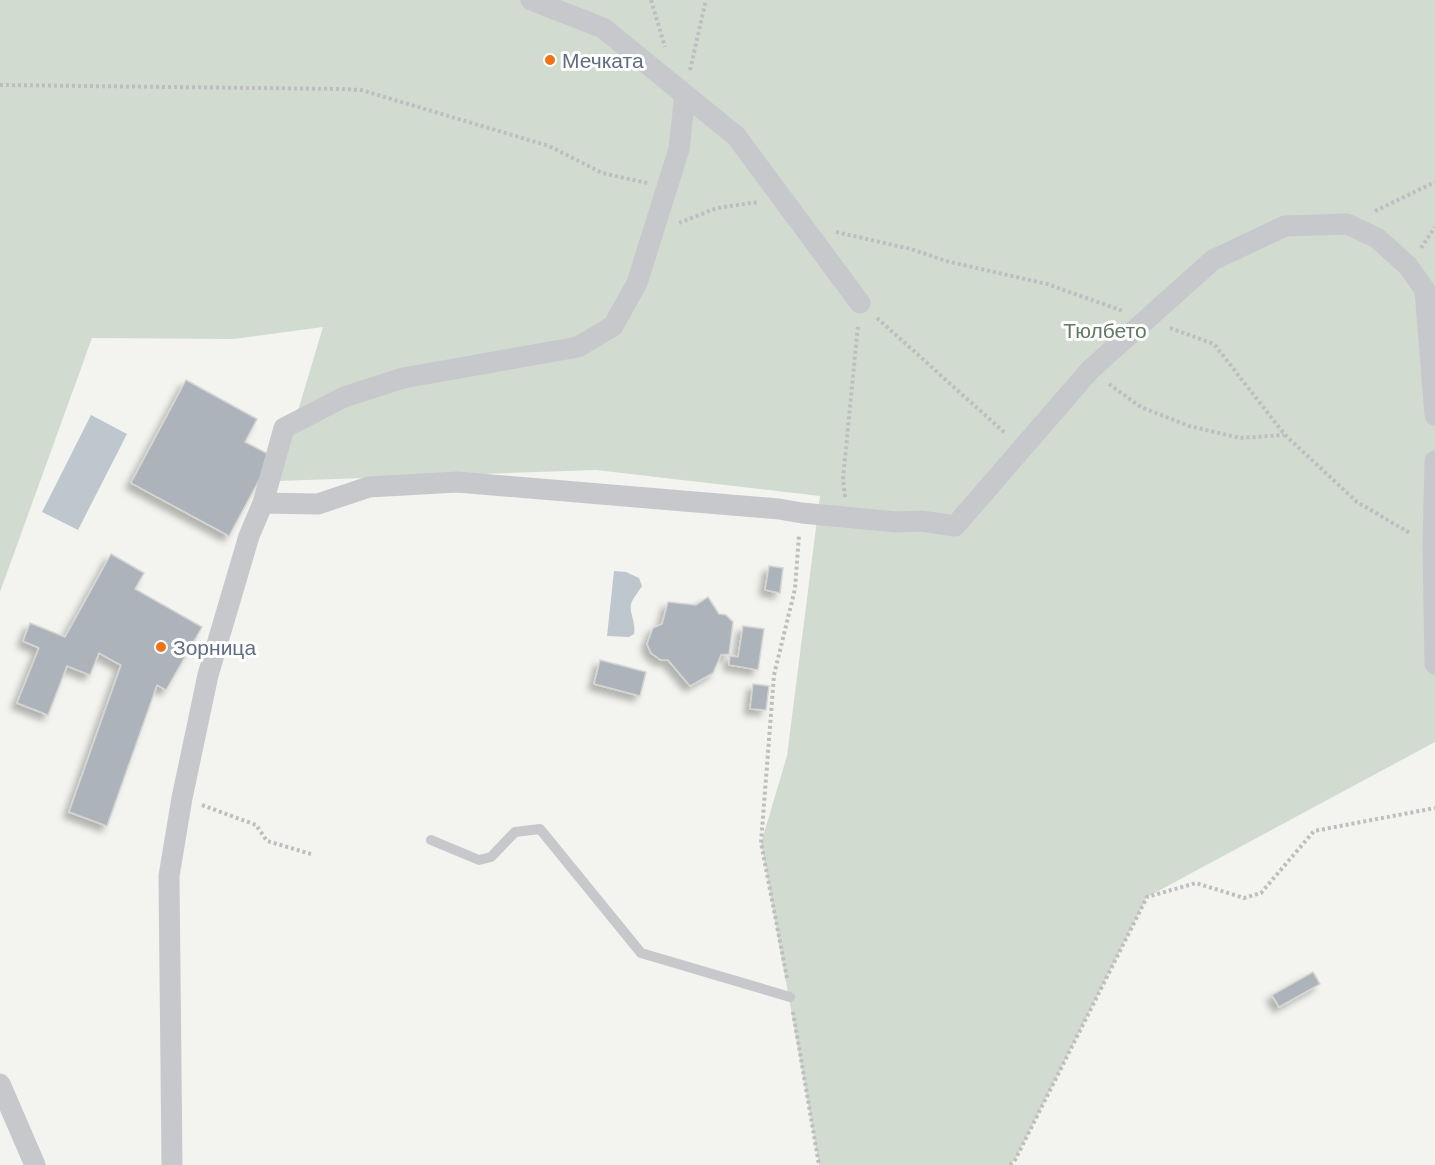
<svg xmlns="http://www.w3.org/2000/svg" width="1435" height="1165" font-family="'Work Sans',sans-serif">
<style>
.green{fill:#d2dbd0}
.water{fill:#bec7ce}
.building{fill:#adb3ba;stroke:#d4d5d2;stroke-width:1.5;filter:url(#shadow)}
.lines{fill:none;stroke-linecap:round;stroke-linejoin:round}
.path{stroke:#bdbec0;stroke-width:4;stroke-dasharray:3 3;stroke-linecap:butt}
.lane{stroke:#c6c8cc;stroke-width:10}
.street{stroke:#c6c8cc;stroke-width:21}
.poi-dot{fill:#ef7214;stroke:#fff;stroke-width:2}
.labels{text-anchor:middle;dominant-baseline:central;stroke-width:6;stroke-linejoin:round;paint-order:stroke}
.poi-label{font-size:21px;fill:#616d82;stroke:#fff;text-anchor:start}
.park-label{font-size:21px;fill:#607960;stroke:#fff}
</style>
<defs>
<filter id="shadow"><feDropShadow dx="-5.5" dy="5.5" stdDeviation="3" flood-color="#0004"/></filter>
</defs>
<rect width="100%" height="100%" fill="#f3f4ef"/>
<path class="green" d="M0,0H1435V742L1147,897L1015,1160L1009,1165H819L761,843L787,756L820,496L596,470L277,481L323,327L234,339L92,338L0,592Z"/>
<path class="water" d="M91,415L127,434L78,530L42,512Z
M614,571L626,572L639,578L642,586C639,591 633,598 631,604C629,613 636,621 634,634L629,637L607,636Z"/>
<path class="building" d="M186,380L257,419L245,442L272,456L229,536L131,483Z
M111,554L144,573L135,589L202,627L166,690L157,685L107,826L69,812L121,665L99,653L90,675L67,666L48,715L17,703L39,648L23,641L30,623L65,637Z
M769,566L783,568L780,593L765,590Z
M708,597L719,614L726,615L733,622L729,654L721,655L713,673L690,686L668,660H661L651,653L647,644L653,628L662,624L668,602L696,605Z
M743,626L764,629L758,670L729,665L730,656L738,657Z
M600,660L646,672L640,696L594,684Z
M753,684L769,686L766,710L750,709Z
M1313,972L1320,984L1279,1007L1272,995Z"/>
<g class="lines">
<path class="path" d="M651,0L665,47
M690,70L706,0
M0,85L341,89L361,90L549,146L602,173L647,183
M1375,211L1435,182
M679,223L717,208L758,202
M836,232L911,249L946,261L1047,284L1123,311
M1421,248L1435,227
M877,318L1005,433
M1170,328L1214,344L1285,435L1357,502L1410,533
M1109,384L1141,407L1189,426L1240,438L1284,435
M845,497L843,479L858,325
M202,805L256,825L267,841L311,854
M787,978L761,843L774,675L795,589L799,535
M793,1012L819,1165
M1010,1165L1015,1160L1147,897L1196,883L1244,898L1261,893L1314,831L1435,808"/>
<path class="lane" d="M431,840L479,860L491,857L515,832L540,829L641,953L790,997"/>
<path class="street" d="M531,0L603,28L736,136L860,303
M1435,461L1433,546L1435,664
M263,503L318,504L369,487L457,482L779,509L802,513L896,522L921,521L955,526L1090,370L1213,260L1285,226L1347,224L1377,238L1408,266L1425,290L1435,415
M0,1084L35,1165
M172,1165L169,876L182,798L208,675L249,536L263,503L284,428L344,397L403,378L578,347L613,326L637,283L679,149L685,94"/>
</g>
<g class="poi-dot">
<circle cx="550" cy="60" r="6"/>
<circle cx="161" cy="647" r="6"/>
</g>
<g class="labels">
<g class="poi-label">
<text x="562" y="60">Мечката</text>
<text x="173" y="647">Зорница</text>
</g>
<g class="park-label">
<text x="1105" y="330">Тюлбето</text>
</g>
</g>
</svg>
